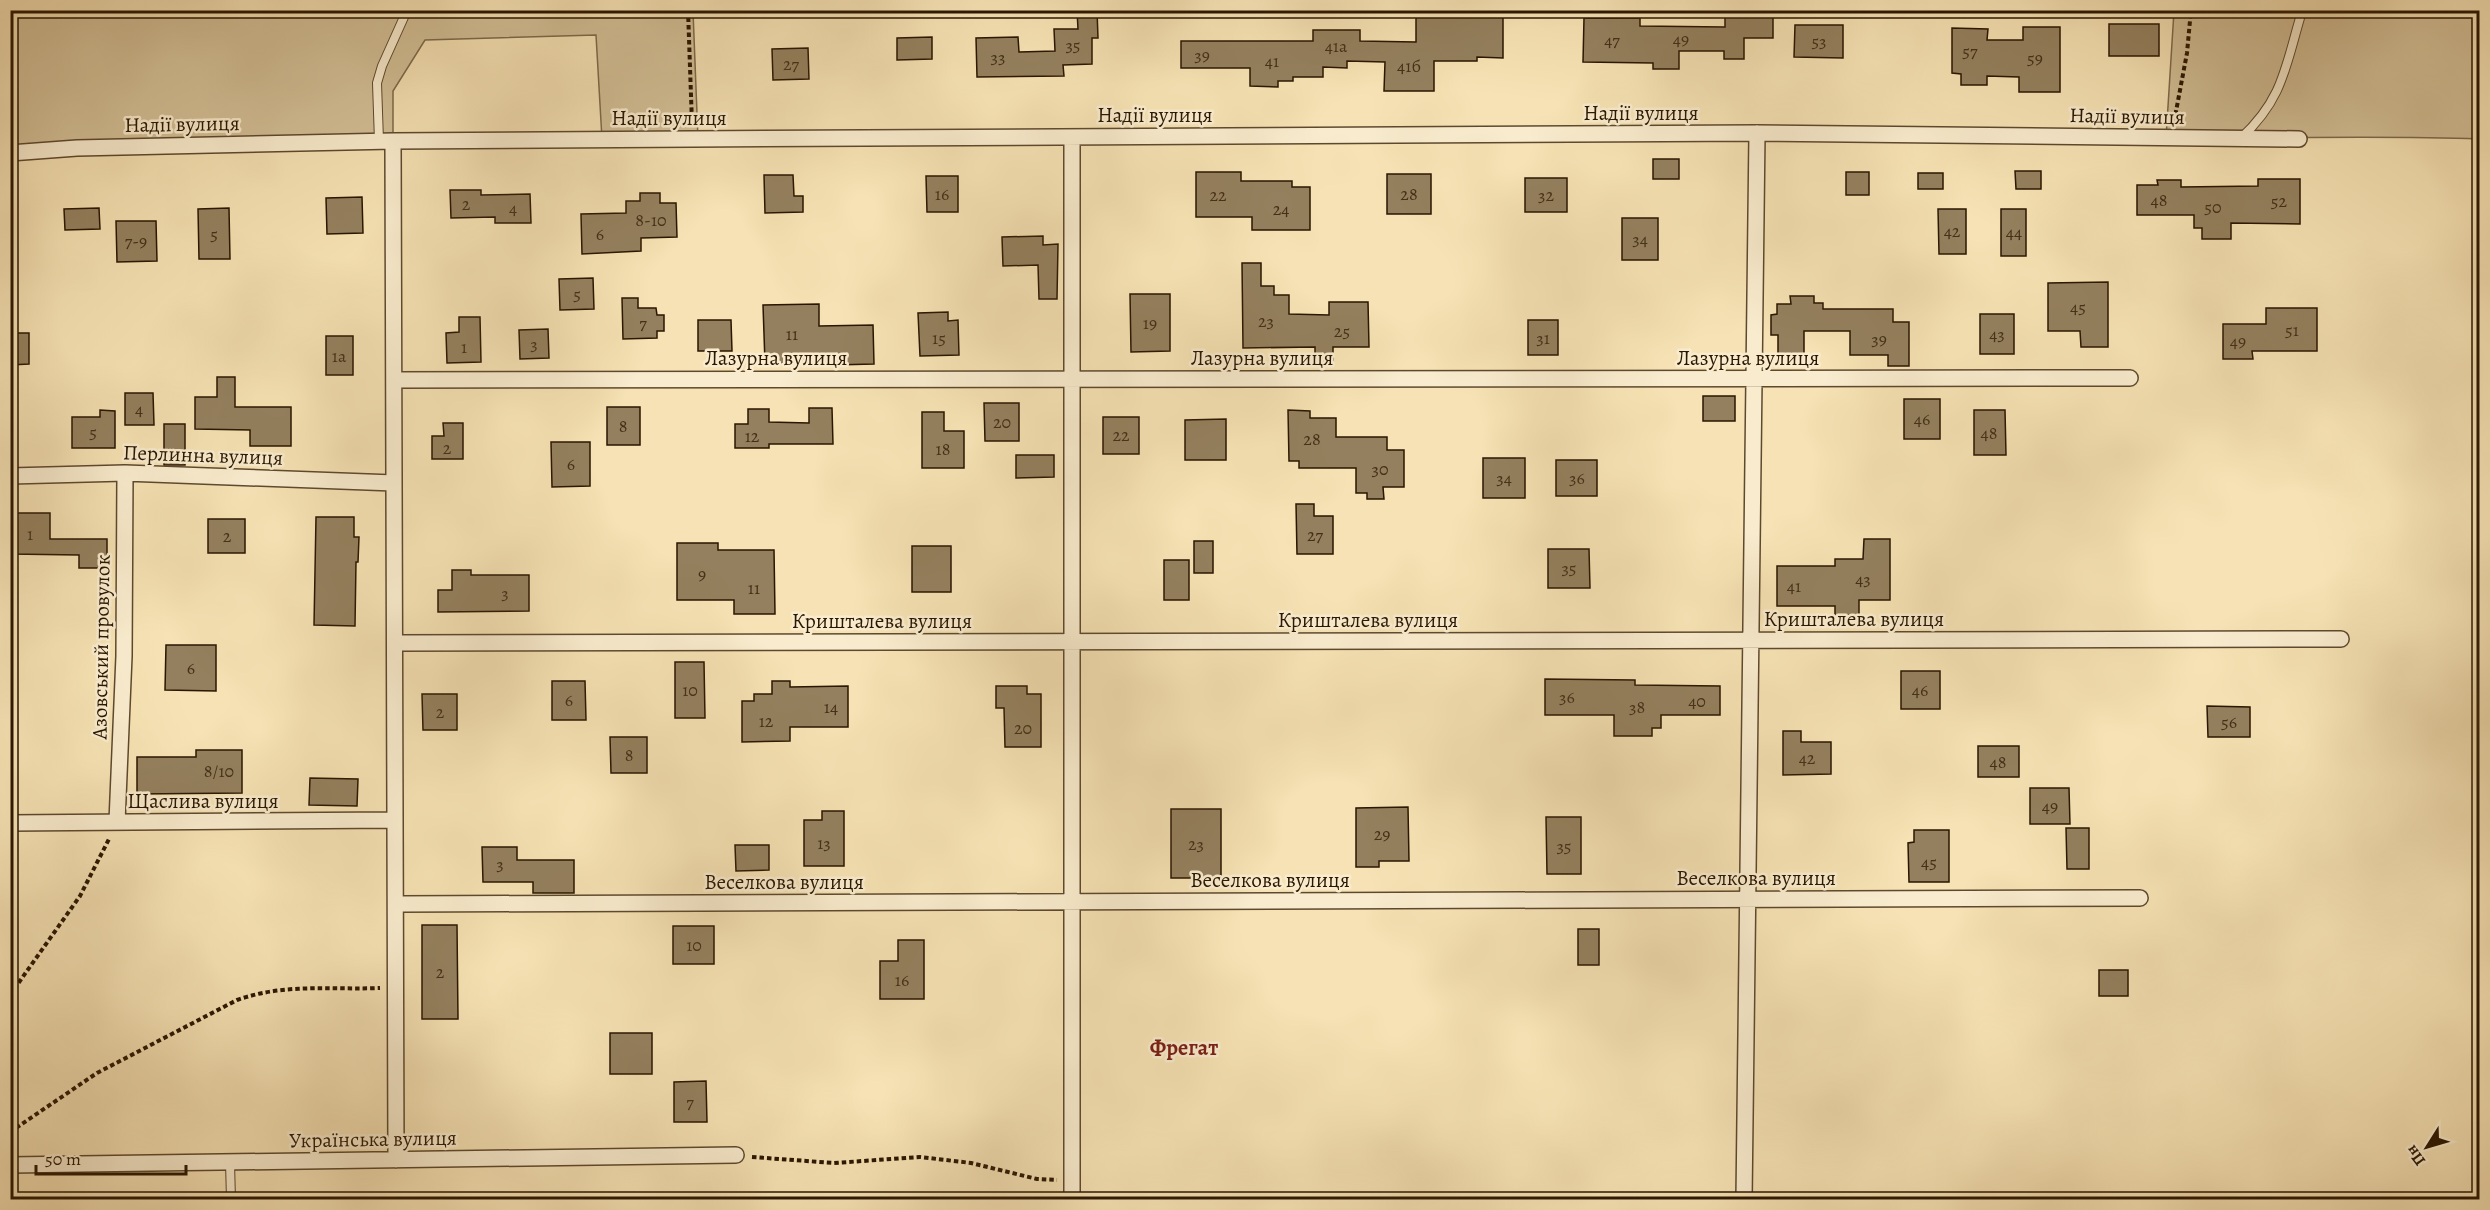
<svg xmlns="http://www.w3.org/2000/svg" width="2490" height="1210" font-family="Alegreya,serif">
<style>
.green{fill:#d3bf96;stroke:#7e6a4c;stroke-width:1.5}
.building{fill:#94805e;stroke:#2a1601;stroke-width:1.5}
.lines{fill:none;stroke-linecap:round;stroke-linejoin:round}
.service-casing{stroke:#5d492e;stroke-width:10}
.minor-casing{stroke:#5d492e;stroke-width:18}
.path{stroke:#2a1601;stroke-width:4;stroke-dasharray:4.5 3;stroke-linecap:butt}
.service{stroke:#f9ecce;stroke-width:8}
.minor{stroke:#f9ecce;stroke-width:15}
.labels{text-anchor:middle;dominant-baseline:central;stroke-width:5;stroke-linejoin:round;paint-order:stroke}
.number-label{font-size:18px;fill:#443018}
.street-label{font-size:21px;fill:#2a1601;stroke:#f9ecce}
.neighbourhood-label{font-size:22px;font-weight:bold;fill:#7a1f14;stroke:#f9ecce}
</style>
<rect width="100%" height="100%" fill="#f6e2b4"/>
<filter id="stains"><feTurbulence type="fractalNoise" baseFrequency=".00333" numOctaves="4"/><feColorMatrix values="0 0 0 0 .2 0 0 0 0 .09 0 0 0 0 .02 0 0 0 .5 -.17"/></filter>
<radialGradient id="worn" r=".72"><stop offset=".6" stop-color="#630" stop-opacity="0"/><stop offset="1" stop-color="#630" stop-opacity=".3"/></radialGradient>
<path class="green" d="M11,11H693L698,139H602L596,35L425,40L393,91V141L11,153Z
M2174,11H2479V139C2375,135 2270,139 2166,138Z"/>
<path class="building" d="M1077,10H1097L1098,38H1092V64L1063,65L1064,76L977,77L976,38L1018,37L1019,52L1055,51L1054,29H1078Z
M1456,10H1503V58L1477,57V61H1434V91H1384L1385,62L1347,61V68L1323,67V77H1293V81H1278V87L1250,86V68H1181V41H1313V30H1360V41L1416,42V14L1456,15Z
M1746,10H1773V38H1744V59H1724V51H1679V69H1653V63L1583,62L1584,18H1640V26L1725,27V17H1746Z
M2109,24H2159V56H2109Z
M1795,25H1843V58L1794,57Z
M2023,27H2060V92H2019V77L1987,76V85H1961V74L1952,73V28L1988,29L1987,40H2023Z
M932,37V59L897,60V38Z
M808,48L809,79L773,80L772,49Z
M1653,159H1679V179H1653Z
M2015,171H2041V189H2016Z
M1196,172H1241V181H1292V187H1310V230H1252V217H1196Z
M1846,172H1869V195H1846Z
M1918,173H1943V189H1918Z
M1387,174H1431V214H1387Z
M764,175H793L794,196H803V212L765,213Z
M926,176H958V212H927Z
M1525,178H1567V212H1525Z
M2258,179H2300V224L2231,223V239H2202V228H2194V215H2137V185H2158L2157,180H2181V187L2258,186Z
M450,190H481V195L530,194L531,223H495V217L451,218Z
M640,193H660V203H676L677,237L641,238V251L582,254L581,214L626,213V201H640Z
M362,197L363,233L327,234L326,198Z
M99,208L100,229L65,230L64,209Z
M229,208L230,259H199L198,209Z
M1938,209H1966V254H1939Z
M2001,209H2026V256H2001Z
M1622,218H1658V260H1622Z
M116,221H156L157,261L117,262Z
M1043,236V245L1058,244L1057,299H1039L1038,265L1003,266L1002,237Z
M1242,263H1261V286H1274V295H1289V314L1329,315V302H1368L1369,347H1333V360L1315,361V347L1243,348Z
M593,278L594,309L560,310L559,279Z
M2108,282V347H2081L2080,331H2048V283Z
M1130,294H1170V351L1131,352Z
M1790,296H1814V303H1823V309H1893V322H1909V366H1888V355H1850V331H1804V354H1778V335H1771V315L1777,314V304H1791Z
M622,298H638V308H656L657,315H664V331H657V338L623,339Z
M819,304V326L873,325L874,364L834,365V362L765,363L763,305Z
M2266,308H2317V351H2252L2253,359H2223V324H2266Z
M948,312V321L958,320L959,355L920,356L918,313Z
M1980,314H2014V354H1980Z
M459,317H480L481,362L447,363L446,333L459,332Z
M698,320H731L732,351H698Z
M1528,320H1558V355H1528Z
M548,329L549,358L520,359L519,330Z
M10,333H29V364L10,365Z
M326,336H353V375H326Z
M217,377H235V407H291V446H250V430L195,429V397H217Z
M125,393H153L154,425H125Z
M1703,396H1735V421H1703Z
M1904,399H1940V439H1904Z
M984,403H1019V441H985Z
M607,407H640V445H607Z
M809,408H832L833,444H769V448H735V424H748V409H769V422L809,423Z
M100,410L115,411V448H72V417H100Z
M1288,410L1310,411V418H1336V437H1387V450H1404V487H1383L1384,499H1367V493H1356V468H1299V461H1289Z
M1974,410H2005L2006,455H1974Z
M922,412H944V431H964V468H922Z
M1103,417H1139V454H1103Z
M1226,419V460H1185V420Z
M443,423H463V459H432V436H444Z
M164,424H185V465H164Z
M551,442H590V486L552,487Z
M1016,455H1054V477L1016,478Z
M1483,458H1525V498H1483Z
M1556,460H1597V496H1556Z
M1296,504H1314V516H1333V554H1297Z
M10,513H50V539H107V568H79V555L10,554Z
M316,517H354V537H359L358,562H356L355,626L314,625Z
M208,519H245V553H208Z
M1864,539H1890V600H1859V615H1835V606H1777V566H1835V559H1863Z
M1194,541H1213V573H1194Z
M677,543H718V550H774L775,614H734V600H677Z
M912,546H951V592H912Z
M1548,549H1589L1590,588H1548Z
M1164,560H1189V600H1164Z
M452,570H471V575H529V611L438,612V590H452Z
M166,645H216V691L165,690Z
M675,662H704L705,718H675Z
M1901,671H1940V709H1901Z
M1545,679L1635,680V685L1720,686V715H1661V728H1652V736H1614V715H1545Z
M552,681H585L586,720H552Z
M772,681H790V687L848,686V727H790V741L742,742V701H754V694H772Z
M996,686H1027V694H1041V747H1005L1004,708H996Z
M422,694H457V730H423Z
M2207,706L2250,707V737H2208Z
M1783,731H1801V742H1831V774L1783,775Z
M610,737H647V773H611Z
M1978,746H2019V777H1978Z
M196,750H242V793L137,794V757H196Z
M310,778L358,779L357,806L309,805Z
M2030,788H2069L2070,824H2030Z
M1408,807L1409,861H1379V867H1356V808Z
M1171,809H1221V878H1171Z
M822,811H844V866H804V820H822Z
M1546,817H1581V874H1547Z
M2066,828H2089V869H2067Z
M1914,830H1949V882H1909L1908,843L1914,842Z
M735,845H769V870L736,871Z
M482,847H517V860H574V893H533V882H483Z
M422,925H457L458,1019H422Z
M673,926H714V964H673Z
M1578,929H1599V965H1578Z
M898,940H924V999H880V961H898Z
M2099,970H2128V996H2099Z
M610,1033H652V1074H610Z
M706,1081L707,1122H674V1082Z"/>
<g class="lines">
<g class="service-casing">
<path id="service" d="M2241,138C2282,100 2285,69 2300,18
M379,141L377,83L382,66L404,17L403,10
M230,1162L231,1200"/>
</g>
<g class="minor-casing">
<path id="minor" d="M1072,137V1200
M393,141L396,1160
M10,153L77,148L393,141L692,139L1757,133L2299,139
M394,380L2130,378
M10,476L125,473L394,483
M395,643L2341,639
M117,822L124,656L125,473
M10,823L395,820
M401,904L2140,898
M10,1165L736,1155
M1744,1200L1757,133"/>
</g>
<path class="path" d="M688,10L692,124
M2174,122L2187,53L2191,10
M10,995L80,896L109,839
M10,1132L97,1073L237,1000C285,983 330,990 380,988
M752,1157L834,1163L920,1157L971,1163L1037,1179L1057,1180"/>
<use href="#service" class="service"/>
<use href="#minor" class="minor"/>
</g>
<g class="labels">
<g class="number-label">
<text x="1681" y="39">49</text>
<text x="1612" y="40">47</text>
<text x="1819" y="41">53</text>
<text x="1073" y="45">35</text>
<text x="1336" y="46">41а</text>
<text x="1970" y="51">57</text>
<text x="1202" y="55">39</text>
<text x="998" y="57">33</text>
<text x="2035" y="58">59</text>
<text x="1272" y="61">41</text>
<text x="791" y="64">27</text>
<text x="1409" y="66">41б</text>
<text x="942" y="194">16</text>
<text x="1409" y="194">28</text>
<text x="1218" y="195">22</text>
<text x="1546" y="195">32</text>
<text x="2159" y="200">48</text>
<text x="2279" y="201">52</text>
<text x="466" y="204">2</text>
<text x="2213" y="207">50</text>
<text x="513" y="208">4</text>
<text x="1281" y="209">24</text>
<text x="651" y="220">8-10</text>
<text x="1952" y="231">42</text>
<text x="2014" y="232">44</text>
<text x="214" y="234">5</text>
<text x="600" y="234">6</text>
<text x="1640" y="239">34</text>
<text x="136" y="241">7-9</text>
<text x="577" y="294">5</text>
<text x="2078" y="307">45</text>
<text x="1266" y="321">23</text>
<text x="643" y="323">7</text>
<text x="1150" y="323">19</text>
<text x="2292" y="330">51</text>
<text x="1342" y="331">25</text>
<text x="792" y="334">11</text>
<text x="1997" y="334">43</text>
<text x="939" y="338">15</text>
<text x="1543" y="338">31</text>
<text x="1879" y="339">39</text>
<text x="2238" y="341">49</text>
<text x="534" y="344">3</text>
<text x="464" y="347">1</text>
<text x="339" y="356">1а</text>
<text x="139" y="409">4</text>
<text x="1922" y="419">46</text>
<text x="1002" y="422">20</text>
<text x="623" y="426">8</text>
<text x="93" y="432">5</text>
<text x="1989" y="433">48</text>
<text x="1121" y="435">22</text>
<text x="752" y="436">12</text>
<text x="1312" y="439">28</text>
<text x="447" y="448">2</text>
<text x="943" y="449">18</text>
<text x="571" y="464">6</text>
<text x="1380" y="469">30</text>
<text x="1504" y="478">34</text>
<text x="1577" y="478">36</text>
<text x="30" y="534">1</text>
<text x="1315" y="535">27</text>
<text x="227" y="536">2</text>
<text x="1569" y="568">35</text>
<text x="702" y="574">9</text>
<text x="1863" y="579">43</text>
<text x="1794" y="586">41</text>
<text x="754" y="588">11</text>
<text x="505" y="593">3</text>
<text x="191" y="668">6</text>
<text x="690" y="690">10</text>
<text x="1920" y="690">46</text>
<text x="1567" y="697">36</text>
<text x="569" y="700">6</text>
<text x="1697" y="701">40</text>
<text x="831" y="707">14</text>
<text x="1637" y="707">38</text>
<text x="440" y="712">2</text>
<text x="766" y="721">12</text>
<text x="2229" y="722">56</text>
<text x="1023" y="728">20</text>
<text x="629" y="755">8</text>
<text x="1807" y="758">42</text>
<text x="1998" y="762">48</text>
<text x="219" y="771">8/10</text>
<text x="2050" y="806">49</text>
<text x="1382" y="834">29</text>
<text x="824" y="843">13</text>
<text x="1196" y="844">23</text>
<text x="1564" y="846">35</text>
<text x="1929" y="862">45</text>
<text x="500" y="864">3</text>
<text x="694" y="945">10</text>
<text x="440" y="972">2</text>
<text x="902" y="980">16</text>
<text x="690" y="1102">7</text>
</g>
<g class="street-label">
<text x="1641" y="113">Надії вулиця</text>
<text x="1155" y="115">Надії вулиця</text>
<text transform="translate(2127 116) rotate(1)">Надії вулиця</text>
<text x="669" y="118">Надії вулиця</text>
<text transform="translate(182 124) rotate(-1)">Надії вулиця</text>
<text x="776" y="358">Лазурна вулиця</text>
<text x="1262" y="358">Лазурна вулиця</text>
<text x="1748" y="358">Лазурна вулиця</text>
<text transform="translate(203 455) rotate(2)">Перлинна вулиця</text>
<text x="1854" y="619">Кришталева вулиця</text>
<text x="1368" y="620">Кришталева вулиця</text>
<text x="882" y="621">Кришталева вулиця</text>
<text transform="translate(101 647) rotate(-89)">Азовський провулок</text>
<text x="203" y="801">Щаслива вулиця</text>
<text x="1756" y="878">Веселкова вулиця</text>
<text x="1270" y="880">Веселкова вулиця</text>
<text x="784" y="882">Веселкова вулиця</text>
<text transform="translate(373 1139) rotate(-1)">Українська вулиця</text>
</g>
<g class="neighbourhood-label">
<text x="1184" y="1048">Фрегат</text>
</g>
</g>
<rect width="2490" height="1210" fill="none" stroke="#f6e2b4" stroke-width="36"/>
<rect x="12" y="12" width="2466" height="1186" fill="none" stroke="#2a1601" stroke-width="3"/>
<rect x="18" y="18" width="2454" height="1174" fill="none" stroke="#2a1601" stroke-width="1.5"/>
<g transform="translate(2427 1147) rotate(233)" stroke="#f9ecce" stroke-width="4.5" paint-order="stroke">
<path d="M0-4.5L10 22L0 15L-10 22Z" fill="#2a1601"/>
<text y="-9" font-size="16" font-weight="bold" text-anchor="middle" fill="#2a1601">Пн</text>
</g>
<path d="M36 1165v9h150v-9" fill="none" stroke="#2a1601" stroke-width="3"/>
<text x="45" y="1165" font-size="18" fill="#2a1601" stroke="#f9ecce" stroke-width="4.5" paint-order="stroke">50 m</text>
<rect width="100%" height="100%" filter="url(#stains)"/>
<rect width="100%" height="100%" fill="url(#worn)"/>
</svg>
